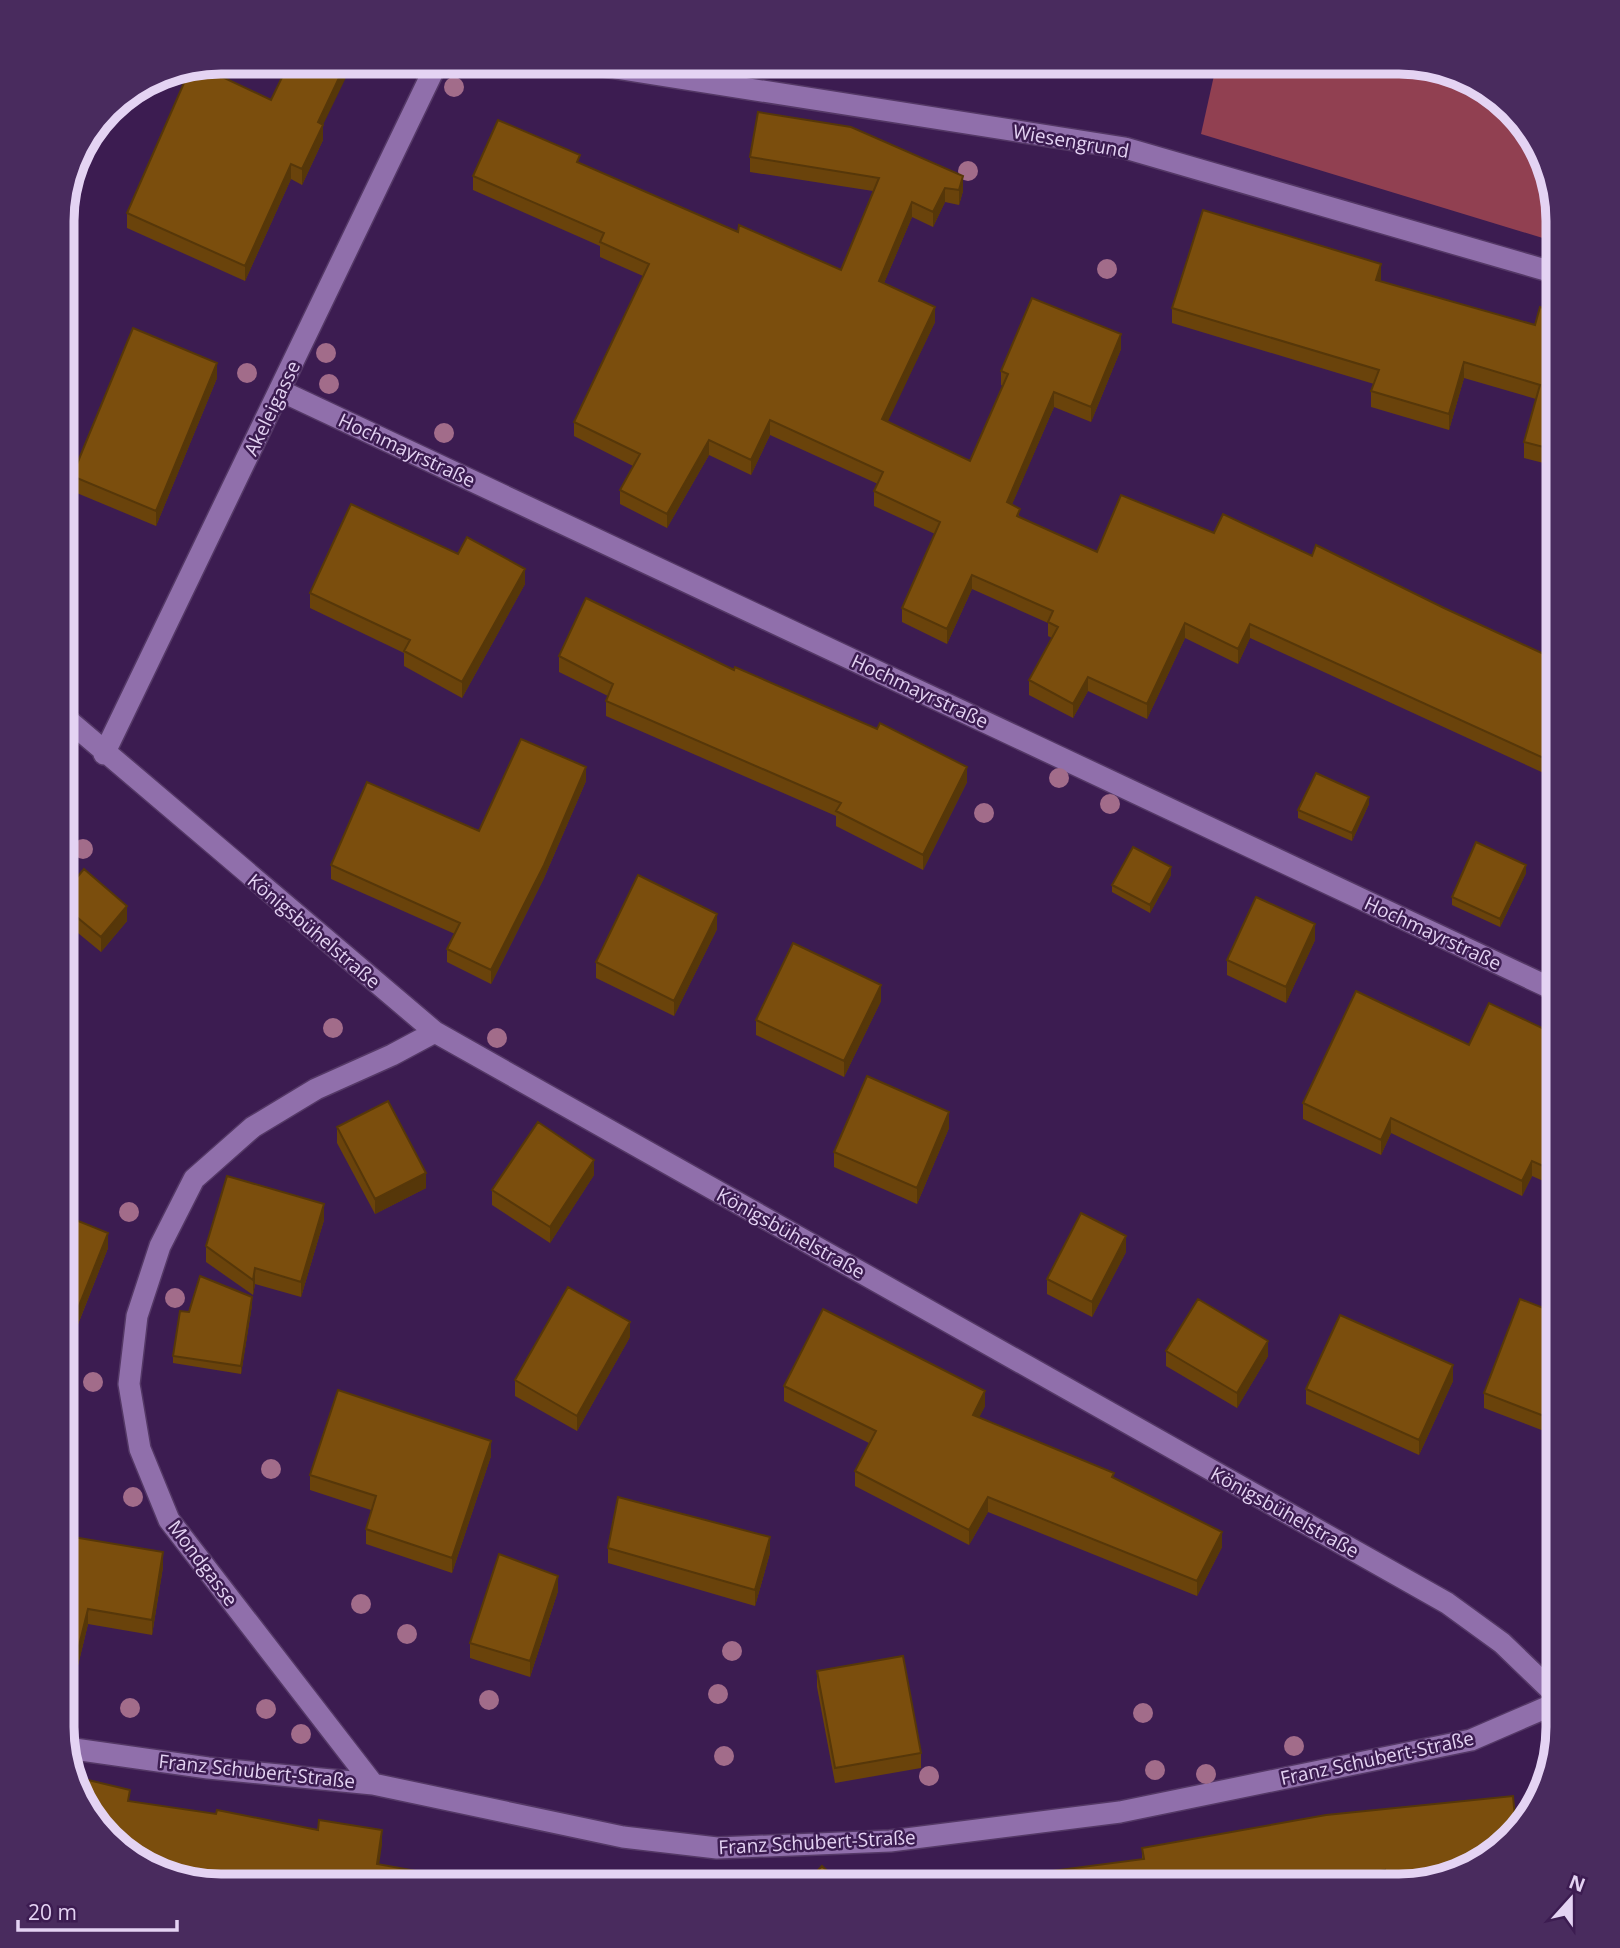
<svg xmlns="http://www.w3.org/2000/svg" width="1620" height="1948" font-family="'Open Sans',sans-serif">
<style>
.forest{fill:#914051}
.lines{fill:none;stroke-linecap:round;stroke-linejoin:round}
.street-casing{stroke:#543866;stroke-width:24}
.street{stroke:#906fab;stroke-width:21}
.tree{fill:#a26c8a}
.wall{fill:#6a430b}
.shaded-wall{fill:#563709}
.building{fill:#7b4e0d;stroke:#563709;stroke-width:2}
.labels{text-anchor:middle;dominant-baseline:central;stroke-width:5;stroke-linejoin:round;paint-order:stroke}
.street-label{font-size:19px;fill:#e4d3f3;stroke:#3c1c51}
.rim{fill:none;stroke:#e4d3f3;stroke-width:9}
</style>
<rect width="100%" height="100%" fill="#3c1c51"/>
<path class="forest" d="M1217,62H1409L1479,82L1532,132L1559,220V243L1201,134Z"/>
<g class="lines">
<g class="street-casing">
<path id="street" d="M571,61L1125,148L1559,274
M281,391L1559,992
M62,715L435,1032L1447,1603L1502,1643L1559,1698
M104,754L438,61
M1559,1586L1555,1611L1559,1664
M67,1748L208,1768L373,1784L623,1837L717,1848L890,1841L1120,1812L1471,1740L1559,1702
M373,1784L169,1520L140,1449L129,1384L137,1316L160,1246L194,1179L253,1127L316,1089L392,1055L435,1032"/>
</g>
<use href="#street" class="street"/>
</g>
<g class="tree">
<circle cx="454" cy="87" r="10"/>
<circle cx="968" cy="171" r="10"/>
<circle cx="1107" cy="269" r="10"/>
<circle cx="326" cy="353" r="10"/>
<circle cx="247" cy="373" r="10"/>
<circle cx="329" cy="384" r="10"/>
<circle cx="444" cy="433" r="10"/>
<circle cx="1059" cy="778" r="10"/>
<circle cx="1110" cy="804" r="10"/>
<circle cx="984" cy="813" r="10"/>
<circle cx="83" cy="849" r="10"/>
<circle cx="333" cy="1028" r="10"/>
<circle cx="497" cy="1038" r="10"/>
<circle cx="129" cy="1212" r="10"/>
<circle cx="175" cy="1298" r="10"/>
<circle cx="93" cy="1382" r="10"/>
<circle cx="271" cy="1469" r="10"/>
<circle cx="133" cy="1497" r="10"/>
<circle cx="361" cy="1604" r="10"/>
<circle cx="407" cy="1634" r="10"/>
<circle cx="732" cy="1651" r="10"/>
<circle cx="718" cy="1694" r="10"/>
<circle cx="489" cy="1700" r="10"/>
<circle cx="130" cy="1708" r="10"/>
<circle cx="266" cy="1709" r="10"/>
<circle cx="1143" cy="1713" r="10"/>
<circle cx="301" cy="1734" r="10"/>
<circle cx="1294" cy="1746" r="10"/>
<circle cx="724" cy="1756" r="10"/>
<circle cx="1155" cy="1770" r="10"/>
<circle cx="1206" cy="1774" r="10"/>
<circle cx="929" cy="1776" r="10"/>
</g>
<path class="wall" d="M868,61H969L966,78Z
M1148,61L1183,62L1182,66Z
M323,125V140L302,185L291,179L245,281L127,228V213Z
M750,157L963,191L959,205L945,202L933,227L912,217L884,283L935,322L887,422L970,461L1003,386L1001,385V371L1121,349L1091,422L1054,407L1012,504L1020,517L1097,552L1214,533L1312,556L1444,608L1559,661V780L1250,638L1238,664L1185,638L1147,719L1088,691L1073,718L1029,695V680L1052,638L1048,636V623L972,589L947,644L902,622V608L935,534L874,506V491L878,484L770,435L751,475L709,455L667,528L620,504V490L633,466L574,436V422L643,276L600,257V246L473,190V176L580,163L738,232L841,270L873,191L750,172Z
M1381,279L1380,281L1535,325L1559,312V467L1524,458V442L1536,399L1464,378L1449,430L1371,407V391L1374,384L1172,323V308Z
M217,378L156,526L72,491V476Z
M458,554L525,584L462,698L404,666V653L310,608V593Z
M559,656L967,782L923,870L836,826V816L606,716V701L608,696L559,672Z
M586,781L544,878L491,984L447,962V949L455,934L331,879V865L479,831Z
M1369,804L1352,841L1298,818V810Z
M1526,873L1500,927L1452,905V897Z
M1171,875L1150,913L1112,892V885Z
M61,896L127,921L101,952L61,919Z
M717,929L674,1016L596,978V962Z
M1315,940L1286,1003L1227,975V960Z
M881,1001L844,1077L756,1035V1020Z
M1559,1036V1188L1532,1176L1522,1196L1391,1133L1381,1155L1303,1119V1103L1469,1045Z
M337,1127L426,1188L375,1214L337,1143Z
M949,1128L917,1204L834,1167V1152Z
M594,1175L550,1243L492,1205V1190Z
M61,1214L108,1248L66,1355L77,1371L74,1432L61,1431Z
M324,1220L301,1297L255,1284L253,1295L206,1262V1246Z
M1126,1252L1092,1317L1047,1294V1279Z
M252,1305L241,1374L173,1363V1356L189,1312Z
M1559,1314L1544,1431L1484,1408V1393Z
M630,1337L577,1431L515,1396V1380Z
M1166,1351L1268,1356L1237,1408L1166,1366Z
M1453,1381L1419,1455L1306,1404V1389Z
M784,1386L985,1406L979,1417L1114,1478L1222,1547L1197,1596L988,1512L969,1545L855,1486V1471L869,1443L784,1401Z
M491,1456L452,1573L366,1544V1529L371,1510L310,1490V1475Z
M61,1535L163,1567L152,1635L88,1624L73,1686L61,1683Z
M608,1548L770,1553L755,1606L608,1563Z
M558,1591L530,1677L470,1658V1643Z
M817,1671L921,1753V1768L835,1783L817,1687Z
M1326,1815L1400,1887H1386L1385,1884L1374,1887H1028V1874L1142,1860V1848Z"/>
<path class="shaded-wall" d="M347,61H354L323,125V140L302,185V169L318,122Z
M291,164V179L245,281V266Z
M963,176V191L959,205V190Z
M945,188V202L933,227V212Z
M912,202V217L879,295V281Z
M1381,264V279L1376,295V280Z
M935,307V322L882,434V419Z
M1121,334V349L1091,422V407Z
M1464,362V378L1449,430V414Z
M217,363V378L156,526V511Z
M1054,392V407L1007,516V502Z
M770,420V435L751,475V460Z
M709,440V455L667,528V514Z
M525,569V584L462,698V682Z
M972,575V589L947,644V629Z
M1185,623V638L1147,719V704Z
M1250,624V638L1238,664V649Z
M1088,677V691L1073,718V704Z
M586,767V781L544,878L491,984V970Z
M967,767V782L923,870V855Z
M1369,797V804L1352,841V833Z
M1526,865V873L1500,927V919Z
M1171,867V875L1150,913V905Z
M127,906V921L101,952V937Z
M717,914V929L674,1016V1001Z
M1315,924V940L1286,1003V987Z
M881,985V1001L844,1077V1061Z
M73,1067V1082L61,1099V1084Z
M949,1112V1128L917,1204V1188Z
M1391,1118V1133L1381,1155V1140Z
M594,1160V1175L550,1243V1227Z
M1532,1161V1176L1522,1196V1181Z
M426,1173V1188L375,1214V1199Z
M324,1204V1220L301,1297V1282Z
M108,1233V1248L61,1367V1351Z
M1126,1236V1252L1092,1317V1302Z
M255,1268V1284L253,1295V1280Z
M252,1297V1305L241,1374V1366Z
M630,1322V1337L577,1431V1416Z
M1268,1341V1356L1237,1408V1393Z
M77,1356V1371L74,1432V1416Z
M1453,1365V1381L1419,1455V1440Z
M1559,1378V1394L1544,1431V1416Z
M985,1391V1406L973,1430V1415Z
M491,1441V1456L452,1573V1558Z
M988,1497V1512L969,1545V1530Z
M1222,1532V1547L1197,1596V1581Z
M770,1537V1553L755,1606V1590Z
M163,1552V1567L152,1635V1620Z
M558,1576V1591L530,1677V1661Z
M88,1609V1624L73,1686V1670Z
M382,1830V1845L377,1879V1864Z
M1385,1870V1884L1374,1887H1303Z"/>
<path class="building" d="M290,61H347L318,122L323,125L302,169L291,164L245,266L127,213L191,67L199,66L271,100Z
M913,61H967L966,70Z
M758,112L851,127L963,176L959,190L945,188L933,212L912,202L879,281L935,307L882,419L970,461L1008,374L1001,371L1032,298L1121,334L1091,407L1054,392L1007,502L1020,509L1017,516L1097,552L1121,495L1214,533L1223,514L1312,556L1316,545L1444,608L1559,661V765L1250,624L1238,649L1185,623L1147,704L1088,677L1073,704L1029,680L1058,627L1048,622L1053,611L972,575L947,629L902,608L940,522L874,491L883,472L770,420L751,460L709,440L667,514L620,490L640,454L574,422L649,264L600,242L604,233L473,176L498,120L580,155L577,162L738,232L739,225L841,270L879,178L750,157Z
M1203,210L1381,264L1376,280L1535,325L1540,307L1559,312V451L1524,442L1540,385L1464,362L1449,414L1371,391L1379,370L1172,308Z
M133,328L217,363L156,511L72,476Z
M351,504L458,554L467,537L525,569L462,682L404,651L410,640L310,593Z
M586,598L734,670L735,667L877,729L880,723L967,767L923,855L836,811L841,803L606,701L613,684L559,656Z
M521,739L586,767L544,865L491,970L447,949L460,923L331,865L367,782L479,831Z
M1316,773L1369,797L1352,833L1298,810Z
M1476,842L1526,865L1500,919L1452,897Z
M1133,847L1171,867L1150,905L1112,885Z
M84,869L127,906L101,937L61,904V896Z
M638,875L717,914L674,1001L596,962Z
M1256,897L1315,924L1286,987L1227,960Z
M793,943L881,985L844,1061L756,1020Z
M1356,991L1469,1045L1489,1003L1559,1036V1173L1532,1161L1522,1181L1391,1118L1381,1140L1303,1103Z
M61,1059L73,1067L61,1084Z
M867,1076L949,1112L917,1188L834,1152Z
M388,1101L426,1173L375,1199L337,1127Z
M538,1122L594,1160L550,1227L492,1190Z
M227,1176L324,1204L301,1282L255,1268L253,1280L206,1246Z
M1081,1213L1126,1236L1092,1302L1047,1279Z
M61,1214L108,1233L61,1351Z
M200,1276L252,1297L241,1366L173,1356L180,1311L189,1312Z
M568,1287L630,1322L577,1416L515,1380Z
M1198,1299L1268,1341L1237,1393L1166,1351Z
M1520,1299L1559,1314V1378L1544,1416L1484,1393Z
M823,1309L985,1391L973,1415L1114,1473L1112,1477L1222,1532L1197,1581L988,1497L969,1530L855,1471L876,1431L784,1386Z
M1340,1315L1453,1365L1419,1440L1306,1389Z
M61,1355L77,1356L74,1416H61Z
M338,1390L491,1441L452,1558L366,1529L376,1496L310,1475Z
M618,1497L770,1537L755,1590L608,1548Z
M61,1535L163,1552L152,1620L88,1609L73,1670L61,1667Z
M499,1554L558,1576L530,1661L470,1643Z
M903,1656L921,1753L835,1768L817,1671Z
M84,1779L130,1790L128,1801L216,1814L217,1810L318,1830L319,1820L382,1830L377,1864L505,1887H220L141,1866L88,1816L79,1787L82,1788Z
M1513,1796L1516,1830L1488,1860L1400,1887H1387L1385,1870L1303,1887H1029L1028,1874L1144,1859L1142,1848L1326,1815Z
M822,1866L845,1887H802Z"/>
<g class="labels">
<g class="street-label">
<text transform="translate(1071 141) rotate(10)">Wiesengrund</text>
<text transform="translate(272 408) rotate(-64)">Akeleigasse</text>
<text transform="translate(407 450) rotate(25)">Hochmayrstraße</text>
<text transform="translate(920 691) rotate(25)">Hochmayrstraße</text>
<text transform="translate(314 931) rotate(40)">Königsbühelstraße</text>
<text transform="translate(1433 933) rotate(25)">Hochmayrstraße</text>
<text transform="translate(791 1233) rotate(29)">Königsbühelstraße</text>
<text transform="translate(1285 1512) rotate(29)">Königsbühelstraße</text>
<text transform="translate(203 1563) rotate(53)">Mondgasse</text>
<text transform="translate(1377 1758) rotate(-12)">Franz Schubert-Straße</text>
<text transform="translate(257 1771) rotate(6)">Franz Schubert-Straße</text>
<text transform="translate(817 1842) rotate(-3)">Franz Schubert-Straße</text>
</g>
</g>
<path d="M0 0H1620V1948H0ZM221 74H1399A147 147 0 0 1 1546 221V1727A147 147 0 0 1 1399 1874H221A147 147 0 0 1 74 1727V221A147 147 0 0 1 221 74Z" fill="#492b5e" fill-rule="evenodd"/>
<path class="rim" d="M221 74H1399A147 147 0 0 1 1546 221V1727A147 147 0 0 1 1399 1874H221A147 147 0 0 1 74 1727V221A147 147 0 0 1 221 74Z"/>
<g transform="translate(1571 1899) rotate(21)" stroke="#3c1c51" stroke-width="5" paint-order="stroke">
<path d="M0-5L12 26L0 18L-12 26Z" fill="#e4d3f3"/>
<text y="-10" font-size="19" font-weight="bold" text-anchor="middle" fill="#e4d3f3">N</text>
</g>
<path d="M18 1920v10h159v-10" fill="none" stroke="#e4d3f3" stroke-width="3.5"/>
<text x="28" y="1920" font-size="21" fill="#e4d3f3" stroke="#3c1c51" stroke-width="5" paint-order="stroke">20 m</text>
</svg>
